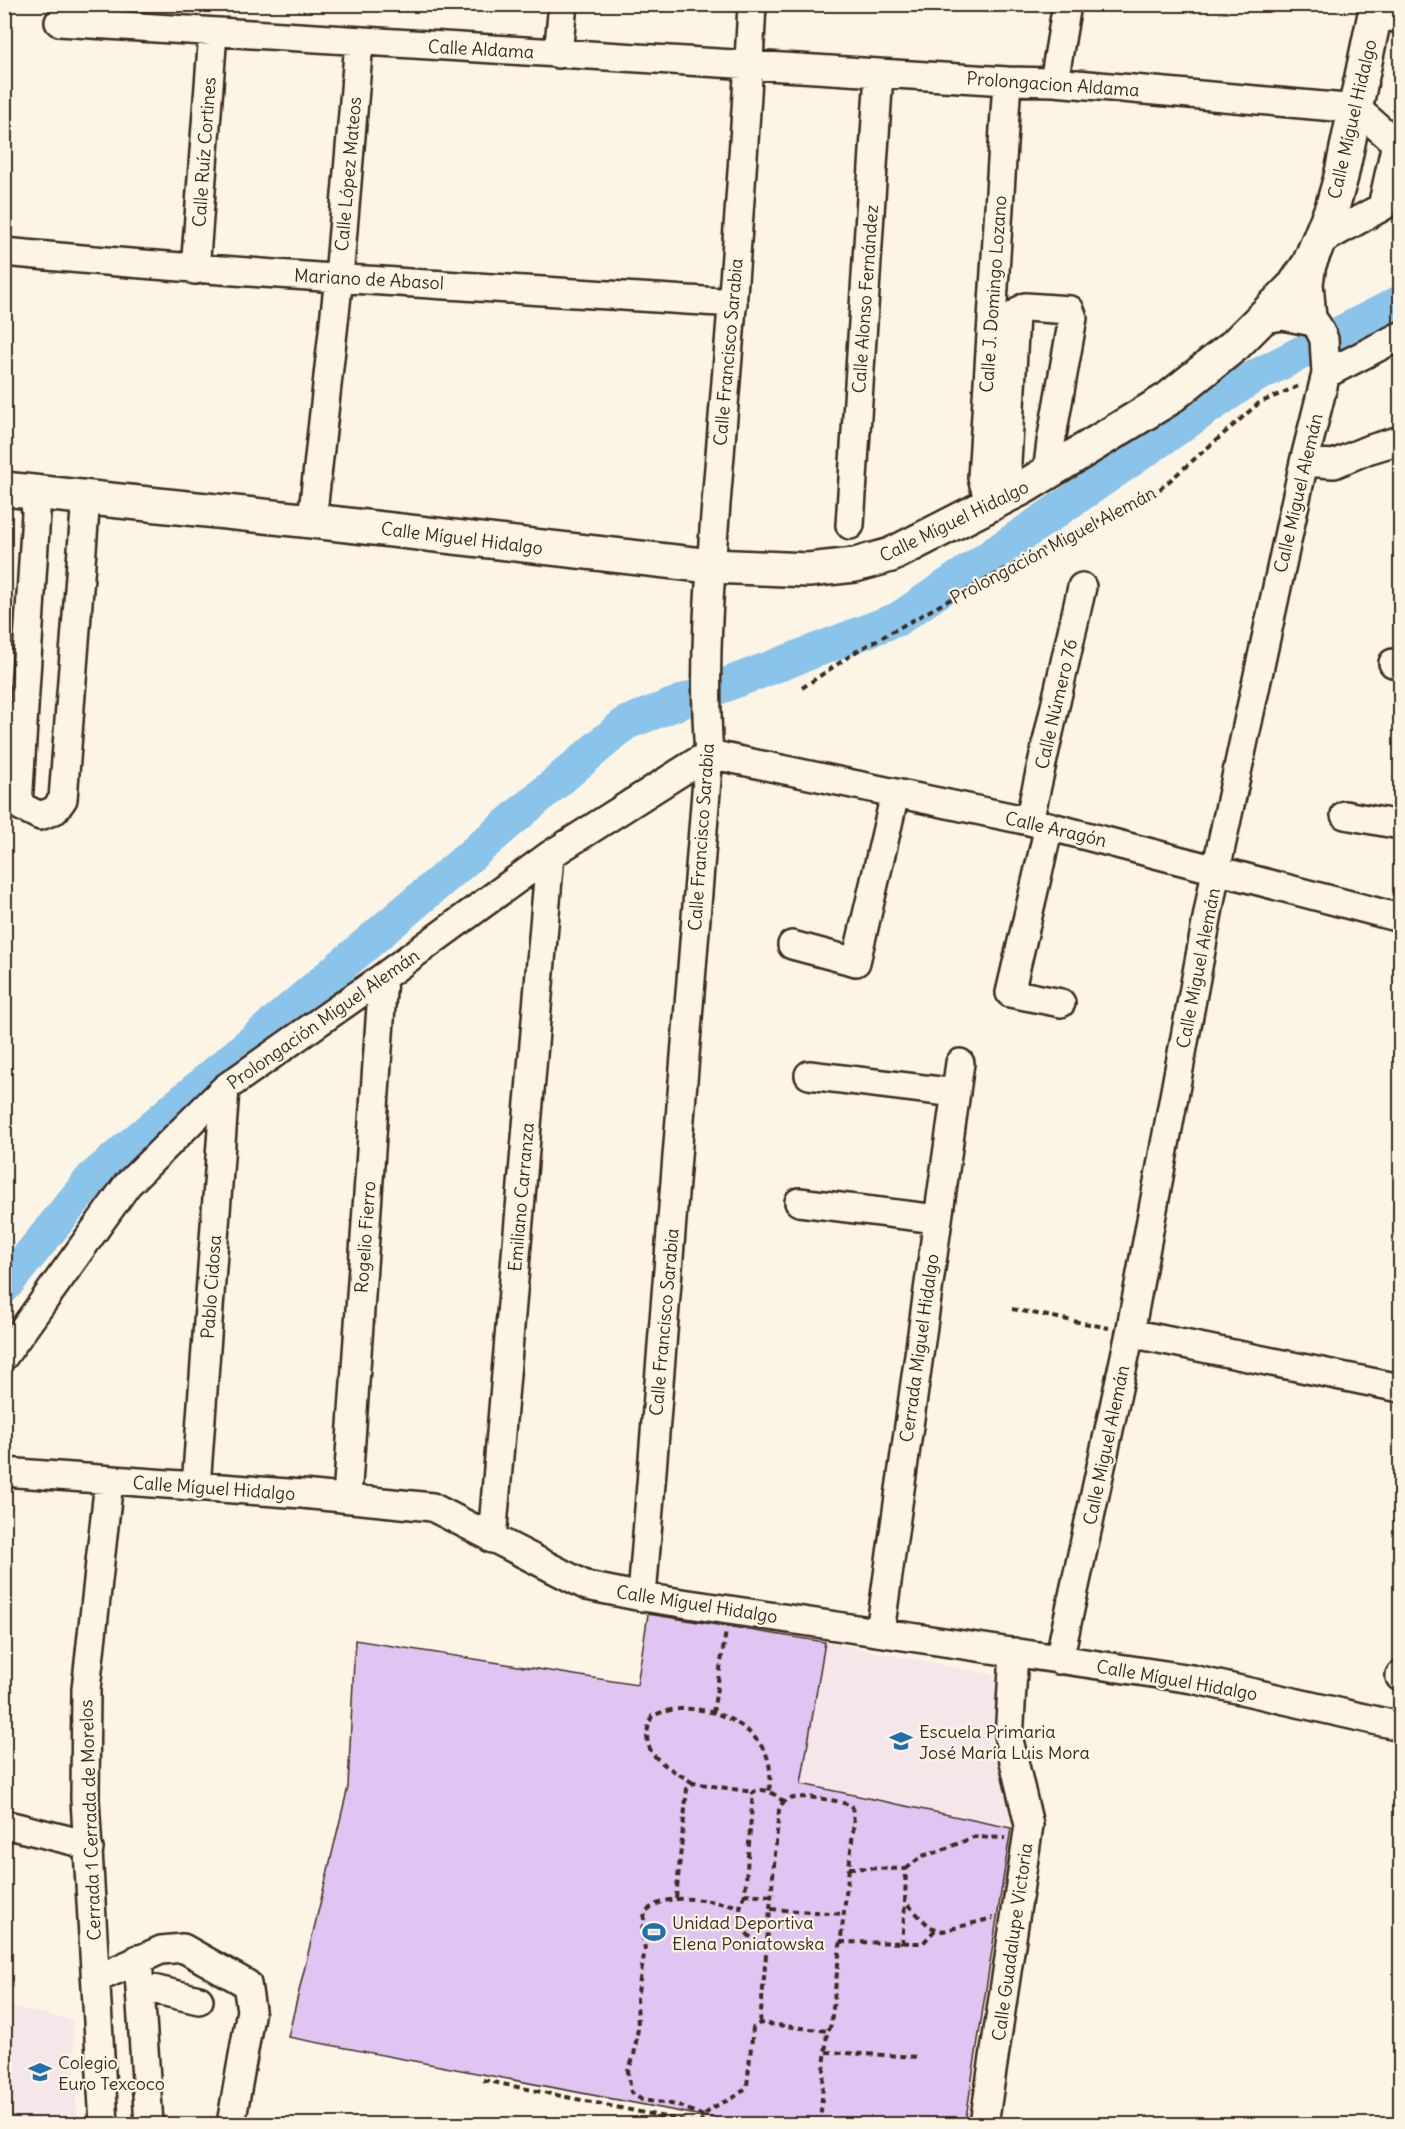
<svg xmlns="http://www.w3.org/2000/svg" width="1405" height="2129" font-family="Delius,sans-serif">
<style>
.built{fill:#f4e6e9}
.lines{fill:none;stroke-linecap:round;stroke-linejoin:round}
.river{stroke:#8bc4ea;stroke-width:34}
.building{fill:#e0c4f2;stroke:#3b2a1e;stroke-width:1.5}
.minor-casing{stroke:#3b2a1e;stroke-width:32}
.major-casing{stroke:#3b2a1e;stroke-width:38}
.path{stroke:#3b2a1e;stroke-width:4;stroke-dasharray:6 4.5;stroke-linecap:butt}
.minor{stroke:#fcf5e5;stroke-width:27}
.major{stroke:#fcf5e5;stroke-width:33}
.labels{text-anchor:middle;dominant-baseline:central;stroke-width:4.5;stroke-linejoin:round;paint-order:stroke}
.street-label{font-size:18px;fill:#3b2a1e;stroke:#fcf5e5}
.poi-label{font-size:18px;fill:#3b2a1e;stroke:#fcf5e5;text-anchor:start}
</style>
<rect width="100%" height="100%" fill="#fcf5e5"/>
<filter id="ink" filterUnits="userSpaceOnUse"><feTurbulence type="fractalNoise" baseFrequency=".0167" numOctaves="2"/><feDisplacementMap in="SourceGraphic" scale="12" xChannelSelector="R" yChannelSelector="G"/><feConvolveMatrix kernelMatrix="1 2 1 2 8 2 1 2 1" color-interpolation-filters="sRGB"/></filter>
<g filter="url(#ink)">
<path class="built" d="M825,1642L1000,1676L992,1731L1011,1799V1828L801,1784Z
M5,2006L72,2020L78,2124H5Z"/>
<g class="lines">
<path class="river" d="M4,1287L92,1178L626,723L898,619L1250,379L1400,302"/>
</g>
<path class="building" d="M648,1614L825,1642L801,1784L1011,1828L965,2124H744L288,2037L348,1787L355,1640L637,1685Z"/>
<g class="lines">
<g class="minor-casing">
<path id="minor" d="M1375,14L1400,19
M59,22L1007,81L1054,82L1357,109L1396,143L1382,207L1317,243
M558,54L563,4
M1054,82L1067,4
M4,252C247,275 490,287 733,303
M195,270L213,33
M1326,374L1400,336
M1304,462L1334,464L1367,450L1400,440
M34,492L36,513L18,805L40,816L55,810L63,799L86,497
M1009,495L1007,463L1015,315L1025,307L1070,310L1073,318L1051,442L1047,474
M990,505L982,478L1007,81
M312,521L339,277L359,42
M850,525L879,73
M1393,663L1400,665
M1345,815L1400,825
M1029,821L1082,587
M1049,826L1010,993L1061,1003
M792,945L856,962L895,794
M809,1075L956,1093
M799,1202L937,1219
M1130,1333L1400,1388
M4,1356L127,1185L225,1088L383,977L550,855L709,754L1029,821L1400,918
M4,1472L302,1494L432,1507L587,1586L642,1597L1192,1679L1400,1726
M196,1487L225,1088
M347,1498L383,977
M492,1539L550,855
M642,1597L709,754C701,646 714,537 722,429C734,288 745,146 752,4
M880,1632L960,1063
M1059,1660L1130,1333L1216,870L1304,462L1326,374L1324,339L1317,325L1300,302
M1400,1677V1675
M4,1824L77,1842L89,1849
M138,1959L149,2124
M96,1979L161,1950L183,1948L247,1984L251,2010L231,2124
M140,1986L199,2000
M104,2124L85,1799L86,1689L109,1481
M984,2124L1029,1825L1009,1740L1014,1652"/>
</g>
<g class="major-casing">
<path id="major" d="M1264,316L1283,313L1309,318L1306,283L1309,264
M4,489L312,521L711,566L808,570L855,565L891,555L1024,487L1168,399L1235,345L1294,286L1309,264L1332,208L1341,177L1377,4"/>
</g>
<path class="path" d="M802,688L857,651L1029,556L1160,489L1259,403L1301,385
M1012,1309L1109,1328
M713,1713L726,1631
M693,1783C666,1765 635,1755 652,1716C690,1698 747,1715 766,1754C771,1765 771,1780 769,1791
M849,1868L906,1869L905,1902L930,1927L943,1931L993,1918
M906,1869L922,1856L940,1851L974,1837L1005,1838
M745,1894C732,1923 742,1932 766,1949
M771,1896L745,1894L753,1792C765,1786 774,1794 784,1802
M676,1898L687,1789L693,1783L753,1792
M770,1909L779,1810C780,1807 781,1804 784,1802C795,1792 839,1800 852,1806L854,1822L849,1868L831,2025L827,2031
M840,1942L923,1943L935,1930
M902,1944L905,1903
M760,2023L770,1909L843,1914
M826,2052L920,2057
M483,2080L699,2124
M703,2116L678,2105L642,2100L631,2092L628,2071L634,2056L638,2028L637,1998L645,1949L642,1931L645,1912C670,1889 708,1902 739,1906
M700,2124C708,2101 734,2104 747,2086L753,2028L760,2023L827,2031L820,2124"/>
<use href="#minor" class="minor"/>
<use href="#major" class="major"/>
</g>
</g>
<defs>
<g id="school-bare" transform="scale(1.8)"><path d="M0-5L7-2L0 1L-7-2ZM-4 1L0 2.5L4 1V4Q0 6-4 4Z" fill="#1f6fb2" stroke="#fcf5e5" stroke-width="2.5" paint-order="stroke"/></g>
<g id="stadium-bare" transform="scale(1.8)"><path d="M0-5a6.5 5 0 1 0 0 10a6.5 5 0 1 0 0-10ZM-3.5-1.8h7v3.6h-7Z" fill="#1f6fb2" stroke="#fcf5e5" stroke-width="2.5" paint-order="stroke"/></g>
</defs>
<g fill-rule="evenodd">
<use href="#school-bare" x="901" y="1741"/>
<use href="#stadium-bare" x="654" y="1932"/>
<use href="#school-bare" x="40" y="2072"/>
</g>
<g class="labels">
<g class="street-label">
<text transform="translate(481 49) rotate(3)">Calle Aldama</text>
<text transform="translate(1053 84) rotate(4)">Prolongacion Aldama</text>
<text transform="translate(1352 119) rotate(-77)">Calle Míguel Hidalgo</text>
<text transform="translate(204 152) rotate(-86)">Calle Ruíz Cortines</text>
<text transform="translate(348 174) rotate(-85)">Calle López Mateos</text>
<text transform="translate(369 279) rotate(3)">Mariano de Abasol</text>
<text transform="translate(993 294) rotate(-86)">Calle J. Domingo Lozano</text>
<text transform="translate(865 299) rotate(-86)">Calle Alonso Fernández</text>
<text transform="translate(728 352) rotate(-85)">Calle Francisco Sarabia</text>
<text transform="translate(1298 493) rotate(-77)">Calle Miguel Alemán</text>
<text transform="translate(954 521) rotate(-26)">Calle Míguel Hidalgo</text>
<text transform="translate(462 538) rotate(7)">Calle Míguel Hidalgo</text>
<text transform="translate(1053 545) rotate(-28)">Prolongación Miguel Alemán</text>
<text transform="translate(1056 704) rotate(-77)">Calle Número 76</text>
<text transform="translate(1056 829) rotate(13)">Calle Aragón</text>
<text transform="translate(701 837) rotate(-86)">Calle Francisco Sarabia</text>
<text transform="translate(1198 968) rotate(-79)">Calle Miguel Alemán</text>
<text transform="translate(323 1019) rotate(-35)">Prolongación Miguel Alemán</text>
<text transform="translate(521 1197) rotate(-85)">Emiliano Carranza</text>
<text transform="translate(365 1237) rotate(-86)">Rogelio Fierro</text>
<text transform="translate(211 1287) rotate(-86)">Pablo Cidosa</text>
<text transform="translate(664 1322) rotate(-85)">Calle Francisco Sarabia</text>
<text transform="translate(919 1348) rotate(-82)">Cerrada Miguel Hidalgo</text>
<text transform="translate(1106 1445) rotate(-78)">Calle Miguel Alemán</text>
<text transform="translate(214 1488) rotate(4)">Calle Míguel Hidalgo</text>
<text transform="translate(697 1604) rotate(9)">Calle Míguel Hidalgo</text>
<text transform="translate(1177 1680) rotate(10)">Calle Míguel Hidalgo</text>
<text transform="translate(90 1820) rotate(-92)">Cerrada 1 Cerrada de Morelos</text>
<text transform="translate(1012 1942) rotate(-82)">Calle Guadalupe Victoria</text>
</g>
<g class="poi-label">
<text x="919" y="1731">Escuela Primaria<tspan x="919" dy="21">José María Luis Mora</tspan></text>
<text x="672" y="1922">Unidad Deportiva<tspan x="672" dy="21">Elena Poniatowska</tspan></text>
<text x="58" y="2062">Colegio<tspan x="58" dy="21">Euro Texcoco</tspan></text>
</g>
</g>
<rect width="1405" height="2129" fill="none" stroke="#fcf5e5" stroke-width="24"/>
<rect x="12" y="12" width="1381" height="2105" fill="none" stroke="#3b2a1e" stroke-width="2" filter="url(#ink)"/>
</svg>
